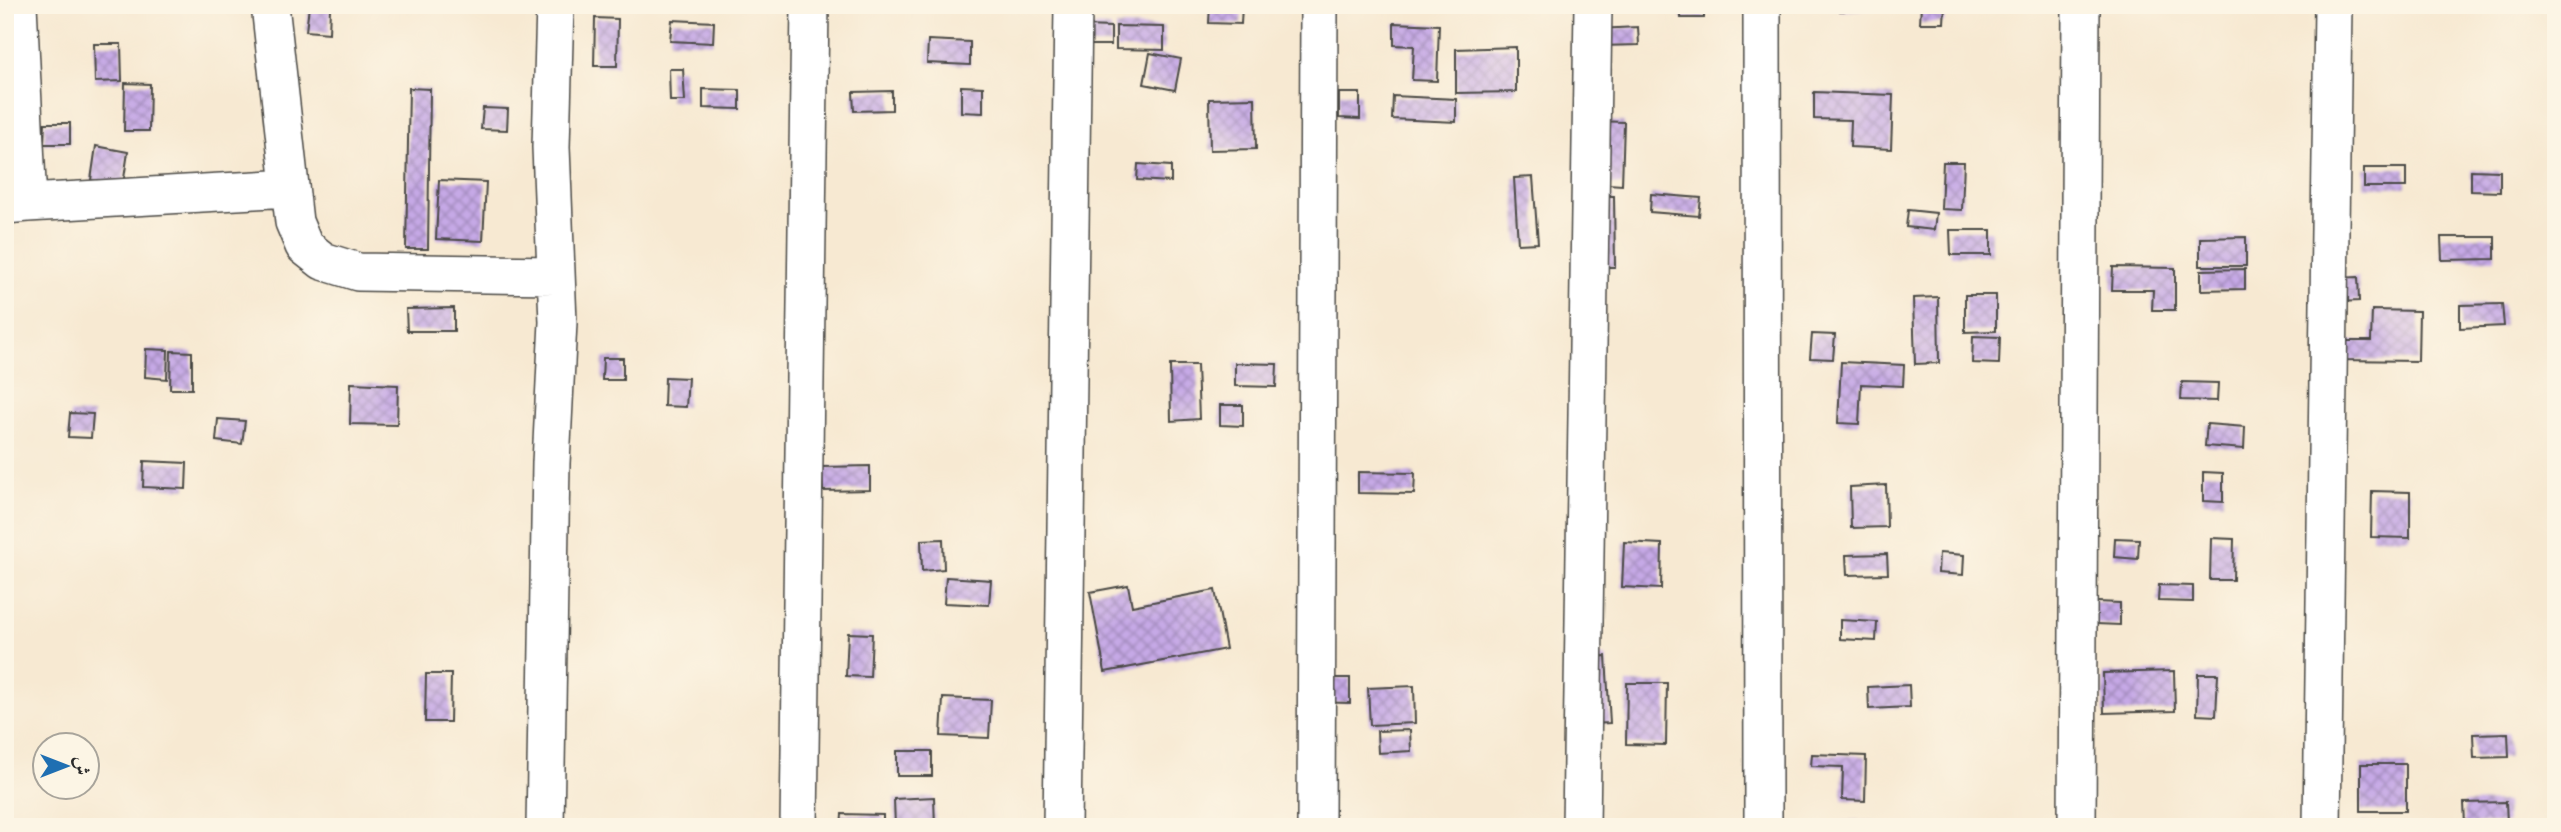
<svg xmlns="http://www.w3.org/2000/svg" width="2561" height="832" font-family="'IM FELL English',Amiri,serif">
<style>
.building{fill:url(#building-cross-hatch)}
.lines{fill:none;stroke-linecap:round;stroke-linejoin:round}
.minor-casing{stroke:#4a4844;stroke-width:40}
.minor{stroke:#fff;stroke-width:37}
</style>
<defs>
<pattern id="building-cross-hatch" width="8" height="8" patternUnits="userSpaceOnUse" patternTransform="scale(1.75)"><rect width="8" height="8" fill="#c6a9e6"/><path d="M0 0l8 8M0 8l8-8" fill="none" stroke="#a18abb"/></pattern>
</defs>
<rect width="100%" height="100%" fill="#fcf5e5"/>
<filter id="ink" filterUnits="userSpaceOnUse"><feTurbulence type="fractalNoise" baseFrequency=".0143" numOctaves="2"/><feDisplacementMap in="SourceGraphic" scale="14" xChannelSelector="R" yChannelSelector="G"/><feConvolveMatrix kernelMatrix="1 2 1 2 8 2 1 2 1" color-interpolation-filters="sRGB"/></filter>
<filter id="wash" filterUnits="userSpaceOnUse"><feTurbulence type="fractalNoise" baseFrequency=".00686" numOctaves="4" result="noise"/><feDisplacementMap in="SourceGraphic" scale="28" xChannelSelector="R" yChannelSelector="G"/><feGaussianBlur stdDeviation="1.57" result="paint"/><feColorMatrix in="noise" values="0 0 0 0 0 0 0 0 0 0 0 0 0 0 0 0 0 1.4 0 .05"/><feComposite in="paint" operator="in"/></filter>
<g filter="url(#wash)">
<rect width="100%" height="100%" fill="#f7e9d2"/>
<g id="blocks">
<path class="building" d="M1210,5H1242L1241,24L1209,23Z
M1681,5H1704V18H1681Z
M1840,5H1870L1871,9L1840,11Z
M1921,5H1945L1944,23H1920Z
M309,6L330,8L329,33L306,31Z
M595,18L618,19L617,66H594Z
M672,20L714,22L713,43L670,41Z
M1394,23L1439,25L1437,81L1412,80L1414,46L1394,45Z
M1085,26L1111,27V45H1085Z
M1116,26L1164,27V50L1116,49Z
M1638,27L1639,45L1598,46L1597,29Z
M928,40L970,42V65L927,63Z
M94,44H121L122,81L95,82Z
M1516,47V92L1456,93V49Z
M1150,53L1181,59L1175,90L1144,84Z
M669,69H683L685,101H670Z
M125,83L150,84L149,131H124Z
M961,86L983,87V113L961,112Z
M409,88L430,89L428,249H406Z
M703,89L740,90V109L703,108Z
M892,91V110L854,111L853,92Z
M1814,92L1893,95L1891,149L1850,147L1851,120L1814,119Z
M1339,93H1360V119L1339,118Z
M1393,96L1456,99V122L1392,119Z
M1255,98L1256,149L1210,150L1209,99Z
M483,108L508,109L507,130L481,129Z
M1596,121L1624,122L1622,185L1593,183Z
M45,123H70V144H44Z
M96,146L128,152L123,185L91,180Z
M1943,162H1964L1962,210L1941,209Z
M1138,164L1171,166V182L1137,180Z
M2364,168H2406V187H2364Z
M2471,170L2500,171V192L2471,191Z
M1533,177L1538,243L1518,244L1514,178Z
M439,180L486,182L483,241L436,239Z
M1651,194L1701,198L1699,216L1650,212Z
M1591,196H1614L1615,267H1592Z
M1908,210L1936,213L1934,230L1906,227Z
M1950,230H1991V255H1951Z
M2246,237V266H2200V238Z
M2441,237H2495V259L2442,260Z
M2113,267L2175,268V310H2152L2153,290H2112Z
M2245,269V289L2201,290V270Z
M2358,277L2359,301L2339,302L2338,278Z
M1965,295H1996V331L1965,332Z
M1938,297L1939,363L1915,364L1913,298Z
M2502,304L2504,326L2460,328V305Z
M454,308V331H407L406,309Z
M2372,310L2419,311L2418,361L2339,360L2340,341H2371Z
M1812,334L1835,335L1833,359L1810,358Z
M1973,336L2000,337L1999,364L1972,363Z
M146,349L168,350L167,379L145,377Z
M171,351L192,352V389H170Z
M603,358H623V380H602Z
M1841,362L1904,365L1903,386L1861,384L1859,424L1838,423Z
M1235,363L1277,364L1276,387L1235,386Z
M1170,365H1197L1199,419L1171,421Z
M665,377L688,378L686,407L664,406Z
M2182,382L2218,383L2217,401L2181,400Z
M351,383L398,385L397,425L350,424Z
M1220,405H1243V426L1220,425Z
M70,413L93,414L91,438L68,437Z
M218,419L245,421L242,444L216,441Z
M2207,424L2245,427L2244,449L2205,446Z
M144,461L187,463L186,489L143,487Z
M870,466V490L823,491L822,467Z
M1358,472L1415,473L1414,494L1358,493Z
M2203,472L2223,473V502L2203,501Z
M1886,485L1887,527L1851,528L1850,487Z
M2372,491L2410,492V538L2371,537Z
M2115,538L2139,539L2138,559L2114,557Z
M2211,538L2234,539L2233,580H2210Z
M943,539L944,569L922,571L921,540Z
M1624,542L1662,544L1661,589L1622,587Z
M1939,553L1964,555L1963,575L1938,573Z
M1887,554L1888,574L1847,575L1846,555Z
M946,577L991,580L989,605L944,603Z
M1128,585L1132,606L1215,590L1226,649L1105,672L1090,592Z
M2159,585L2193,586V602L2158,601Z
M2073,601L2120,603V625L2072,623Z
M1840,620L1877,622L1876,641L1840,639Z
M848,633L872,634L870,677L846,676Z
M1606,656L1610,723L1591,724L1587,657Z
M2174,671L2175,711L2104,713L2103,673Z
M426,674H451L450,722H425Z
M2198,674H2218L2216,716L2197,715Z
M1309,678H1350V703L1309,702Z
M1627,683H1667L1666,745L1626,744Z
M1909,685L1910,707L1869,709L1868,687Z
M1414,686L1415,723L1370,725L1368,688Z
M943,698L991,700L989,738L941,736Z
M1410,730L1411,751L1378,753L1377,731Z
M2508,733L2509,757L2474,758L2473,734Z
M897,751H932V776H897Z
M1812,754L1866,756L1865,801L1842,800L1843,767L1811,766Z
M2361,764H2406V811H2361Z
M934,797L935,827H895L894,799Z
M2506,802L2507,823L2465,824L2464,803Z
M842,814L883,815V827H841Z
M1481,821H1502L1501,827H1480Z
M1843,821H1876V827H1844Z
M2361,823L2391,825V827H2361Z"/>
</g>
</g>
<g filter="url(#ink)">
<use href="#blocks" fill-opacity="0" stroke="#4a4844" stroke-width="2"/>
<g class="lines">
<g class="minor-casing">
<path id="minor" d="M270,5L294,222L304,246L323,261L358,272L555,275
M1762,5L1763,827
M28,203L290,188
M5,205L28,203L18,5
M545,827L551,463L558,322L551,147L555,5
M799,827L810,5
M1062,827L1073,5
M1316,827L1319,5
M1581,827L1593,5
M2077,827L2081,5
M2322,827L2333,5"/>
</g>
<use href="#minor" class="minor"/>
</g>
</g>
<rect width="2561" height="832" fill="none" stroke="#fcf5e5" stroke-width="28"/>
<g transform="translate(66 766) rotate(90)"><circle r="33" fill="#fcf5e5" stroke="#a8a49b" stroke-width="2"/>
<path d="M0-5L12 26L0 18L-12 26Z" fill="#1f6fb2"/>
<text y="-10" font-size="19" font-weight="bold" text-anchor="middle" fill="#2b2b2b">ش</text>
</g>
</svg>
